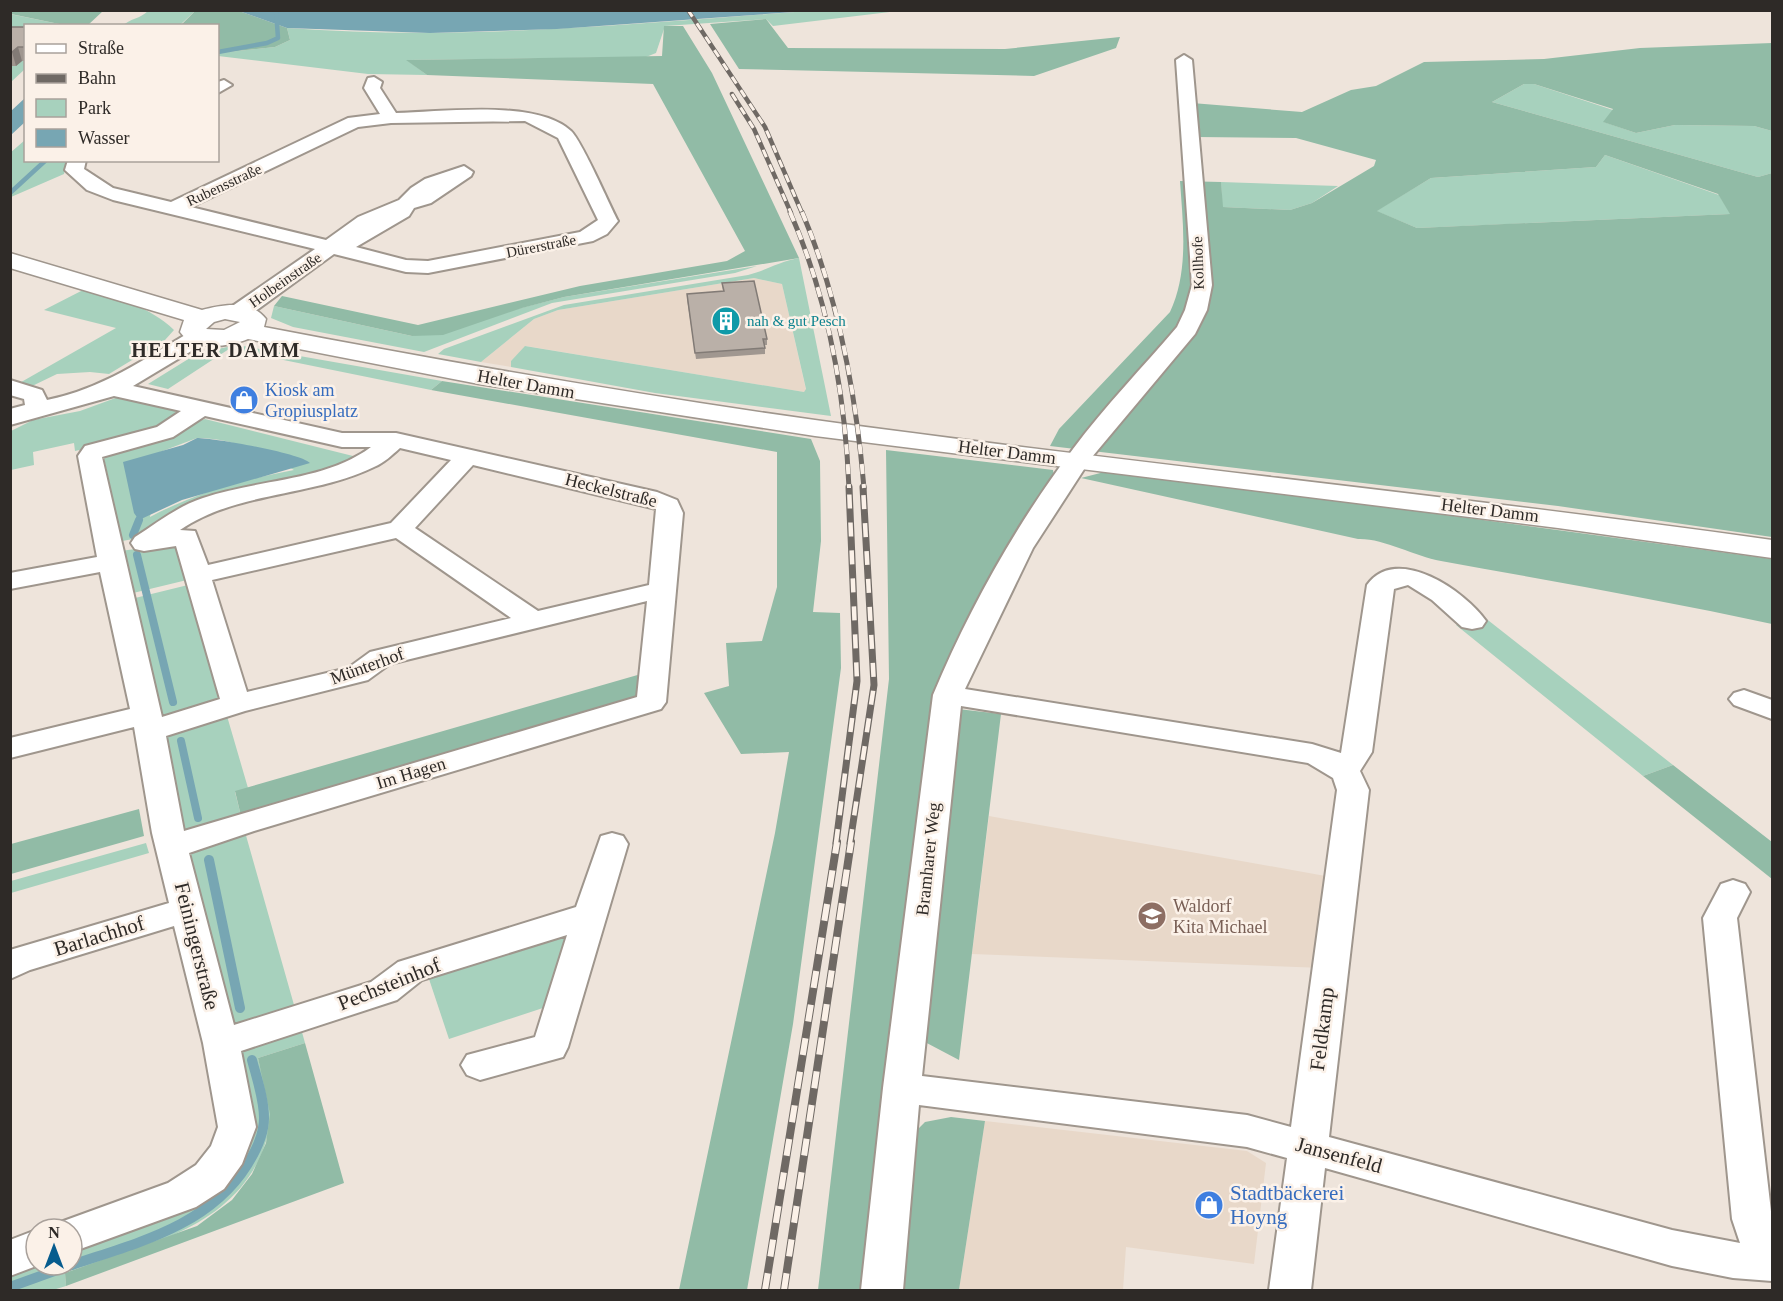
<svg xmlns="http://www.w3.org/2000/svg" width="1783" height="1301" font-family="Georgia,serif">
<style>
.built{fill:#e8d8c9}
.green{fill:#a7d1bd;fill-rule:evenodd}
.forest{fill:#91bba6;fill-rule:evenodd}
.water{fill:#77a6b3}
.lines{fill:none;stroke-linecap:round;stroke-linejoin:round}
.stream-far2{stroke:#77a6b3;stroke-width:4.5}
.stream-far1{stroke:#77a6b3;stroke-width:8}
.stream{stroke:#77a6b3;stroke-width:10}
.street-casing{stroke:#9f968d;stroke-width:4}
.secondary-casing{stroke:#9f968d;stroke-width:3}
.street{fill:#fff;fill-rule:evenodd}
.secondary{fill:#fff;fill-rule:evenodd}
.rail-far3-casing{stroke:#6f6964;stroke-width:4.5}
.rail-far2-casing{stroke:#6f6964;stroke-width:5}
.rail-far1-casing{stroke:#6f6964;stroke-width:7}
.rail-casing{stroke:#6f6964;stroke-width:8}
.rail-far3{stroke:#fbf1e8;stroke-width:3;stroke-dasharray:8;stroke-linecap:butt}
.rail-far2{stroke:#fbf1e8;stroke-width:4;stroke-dasharray:10;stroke-linecap:butt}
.rail-far1{stroke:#fbf1e8;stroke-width:4.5;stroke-dasharray:14;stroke-linecap:butt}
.rail{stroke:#fbf1e8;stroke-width:6;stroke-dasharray:17;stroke-linecap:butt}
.wall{fill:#a09790}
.shaded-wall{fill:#827b76}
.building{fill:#bab0a8;stroke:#827b76;stroke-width:1.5}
.labels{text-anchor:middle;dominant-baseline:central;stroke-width:5;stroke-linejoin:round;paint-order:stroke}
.far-street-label{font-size:15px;fill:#2e2a27;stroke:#fbf1e8}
.far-culture-label{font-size:15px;fill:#0d838f;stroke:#fbf1e8;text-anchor:start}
.street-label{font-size:18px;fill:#2e2a27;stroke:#fbf1e8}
.shop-label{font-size:18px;fill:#366cbe;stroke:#fbf1e8;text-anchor:start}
.education-label{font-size:18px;fill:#785e54;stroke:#fbf1e8;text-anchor:start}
.far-district-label{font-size:20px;font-weight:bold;letter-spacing:1.5px;fill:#2e2a27;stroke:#fbf1e8}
.near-street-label{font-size:21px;fill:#2e2a27;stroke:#fbf1e8}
.near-shop-label{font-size:21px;fill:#366cbe;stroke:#fbf1e8;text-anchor:start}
</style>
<rect width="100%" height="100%" fill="#eee4db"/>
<path class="built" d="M754,278L782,284L806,390L804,392L526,346L511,361V367L481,362L534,319L558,310Z
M989,816L1331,877L1323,968L972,954Z
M985,1121L1247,1151L1266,1163L1254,1264L1126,1247L1123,1290H959Z"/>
<path class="green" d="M148,11H195L180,25L122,26C131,18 140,19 148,11Z
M808,11H898L773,26L766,19L665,26L656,53L646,57L407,60L427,75L368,74L218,56V53L275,47L290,40L287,28C461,41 635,24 808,11Z
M10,14L64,25L26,26L25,69L11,82Z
M1524,84H1534L1613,110L1604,122L1636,133L1675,125L1754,126L1772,131V173L1758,177L1492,102Z
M25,140L26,160L70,161L65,166L64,174L11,197L10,153Z
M1605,155L1719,195L1731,214L1417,228L1376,211L1431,178L1596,167Z
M1221,182L1338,186L1312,203L1290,210L1222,207Z
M799,258L831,416L655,393L511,367V361L525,346L804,392L806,389L782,284L754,278L558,310L534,319L481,362L438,354L444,349L564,305L748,275C767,270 778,262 799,258Z
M757,266L735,273L552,303L424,352L293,327L271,318L274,306L412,336L564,297Z
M85,289C116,298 151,307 174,330L165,340L109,374L90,372L57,374L28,388L16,385L116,328L44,310Z
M237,345L442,381L431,390L229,349L168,389L148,384L198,353Z
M121,396L174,409L176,414C164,436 99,446 75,451L74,443L33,452L34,465L11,470V431L33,420L80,411Z
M205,419L365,459L145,537L122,541L104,458ZM197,438C233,438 264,453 294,470C244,479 195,493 150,517L160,452Z
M175,544L187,580L129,594L120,551Z
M188,585L222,697L220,700L162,719L131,599Z
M1484,617L1673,765L1643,776L1456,625Z
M227,716L248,788L235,792L241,816L183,832L163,736Z
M245,832L296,1012L253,1025L231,1023L191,854Z
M146,843L149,853L11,893V881Z
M569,933L552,1005L449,1039L427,973Z
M300,1025L305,1043L258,1058C262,1076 269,1094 270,1112C271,1127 266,1144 260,1157C226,1232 136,1248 65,1273L66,1286L53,1290H11L10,1270L36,1265H72V1247L210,1192L237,1051Z"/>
<path class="forest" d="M11,10H103V11L88,25H64L11,14Z
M195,11H239L287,28L290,40L275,47L218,53V26H180Z
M766,19L788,48L1005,49L1120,37L1116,48L1034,76L739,69L710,24Z
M664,26H683L712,73L799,258L564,297L522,308L443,335L412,336L274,306L282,296L418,325L580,286L727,261L745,251L653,84L427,75L406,60L662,56Z
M1772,43V131L1754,126L1675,125L1636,133L1603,122L1613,109L1534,84H1524L1492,102L1758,177L1772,173V537L1558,506L1050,446L1059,429L1170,312C1189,271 1183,225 1180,181L1221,182L1223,207L1290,210L1312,203L1374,166L1376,160L1296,138L1197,137L1192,103L1302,112L1351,90L1376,86L1424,62L1544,59L1640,48ZM1605,155L1718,194L1730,214L1417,228L1377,211L1431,178L1596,167Z
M442,381L811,439L820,461L821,541L813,612L840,613L841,668L793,1024L747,1290H679L775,833L789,752L741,754L704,693L729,686L726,643L762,641L777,587V452L431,390Z
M886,450L1053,470L1055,481L947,660L931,708L868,1290H818L889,679Z
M1112,470L1772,559V624C1662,600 1552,581 1441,561C1414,556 1383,538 1358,539L1081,478Z
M641,674L639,697L241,816L235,791Z
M958,709L1001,714L959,1060L923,1041Z
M1673,765L1772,842V879L1643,776Z
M139,809L144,836L11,874V844Z
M305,1043L344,1183L66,1286L65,1273L197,1226L232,1200L252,1174L266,1143L270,1114L258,1058Z
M951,1117L985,1121L959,1290H898L912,1135L925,1122Z"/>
<path class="water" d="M239,11H808L557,29L430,33L287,28Z
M25,98V122L11,135V111Z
M197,438C214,438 300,453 310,463L182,500L139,520L134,513L123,462L183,445Z"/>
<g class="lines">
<path class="stream-far2" d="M218,52L267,43L278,38L276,10
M10,193L46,160"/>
<path class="stream-far1" d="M133,535L139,520
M137,555L173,702
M181,741L198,818"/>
<path class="stream" d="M209,860L240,1008
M72,1265C136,1243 209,1226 247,1165C256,1151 264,1135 264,1118C264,1099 257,1079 252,1060
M10,1287L71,1265"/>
<g class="street-casing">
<path id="street" d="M1184,55L1192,60L1212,285L1207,310L1195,334L1092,457L1033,548L965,689L1312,744L1341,753L1367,585C1397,543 1466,592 1486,621L1482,627L1472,629L1462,627L1432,600L1408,585L1394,589L1372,752L1360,771L1369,790L1329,1137L1672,1230L1740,1243L1732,1219L1703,918L1721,884L1733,880L1745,884L1750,892L1737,918L1772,1220V1281L1733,1278L1672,1266L1325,1168L1311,1290H1269L1287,1158L1247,1147L919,1105L903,1290H861L883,1088L933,695C969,609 1017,523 1073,449C1105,406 1143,367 1177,327L1185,310L1192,285L1176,60ZM961,706L1308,763L1333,778L1337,790L1291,1127L1247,1115L922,1076Z
M374,77L382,82L380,88L396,113C442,112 537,99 571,131C582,141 609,204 618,221L607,234L593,241L428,273L406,272L334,254L247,317H231L228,312L231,307L315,249L113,200L87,190L65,170L68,160H86L84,169L113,188L171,202L348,118L380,114L364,88L368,78ZM525,121L558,138L598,220L580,232L428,261L406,260L356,247L409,216L414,208L431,203L471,176L473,172L464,166L425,179L411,188L399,200L358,217L326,240L191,207L358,127L391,123Z
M224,80L232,85L218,93V82Z
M200,329L208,331L211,336L208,341L133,386L342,433H396L657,492L677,500L683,513L666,702L661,709L254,831L189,853L234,1025L371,982L398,962L576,907L601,836L612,833L623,836L628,844L568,1047L563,1057L480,1080L467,1075L461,1065L467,1055L535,1037L567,935L422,980L397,1000L241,1051L256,1127L242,1164L224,1189L196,1207L72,1252V1229H55L58,1223L168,1183L196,1165L211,1146L218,1127L203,1043L174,926L30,970L10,979V950L169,903L152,833L134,727L10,758V738L130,709L100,572L10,589V573L97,557L78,456L85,446L157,427L181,411L114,396L10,425V409L25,405L24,399L10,395V380L42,390L47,400C102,389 144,359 192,331ZM205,416L342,447H371C324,482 257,479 203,498C178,506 157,523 135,537L131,543L135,549L144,551L176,546L220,699L162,717L102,457L173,437ZM400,448L451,460L391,523L208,565L195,531L180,530C237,491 312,497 374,467C384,463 392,455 400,448ZM473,465L656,509L649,585L538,611L415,528ZM396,538L511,618L370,652L348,668L247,692L212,580ZM647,601L637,697L184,831L166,736L245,711L368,680L390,664Z
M1744,690L1772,700V719L1734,705L1729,699L1734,693Z
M36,1230V1265H39L10,1276V1240Z"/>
</g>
<g class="secondary-casing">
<path id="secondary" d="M10,253L202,310C222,305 251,299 266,319L264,327C447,362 630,394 815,420C1133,464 1453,495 1772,540V558L1558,528L815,436L479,384L248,339C228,347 194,352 180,332L184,320L10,268ZM225,319L240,322L224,330L206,329L214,322Z"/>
</g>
<use href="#street" class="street"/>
<use href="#secondary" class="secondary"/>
<g class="rail-far3-casing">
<path id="rail-far3" d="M688,10L765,127L802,213
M732,94L754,129L791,213"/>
</g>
<g class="rail-far2-casing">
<path id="rail-far2" d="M790,212C828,298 845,394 849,488
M802,212C839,299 856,394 864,488"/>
</g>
<g class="rail-far1-casing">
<path id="rail-far1" d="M836,843L857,681L849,487
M850,843L874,685L863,487"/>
</g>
<g class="rail-casing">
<path id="rail" d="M765,1290L837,842
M784,1290L851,842"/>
</g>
<use href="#rail-far3" class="rail-far3"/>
<use href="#rail-far2" class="rail-far2"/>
<use href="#rail-far1" class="rail-far1"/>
<use href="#rail" class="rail"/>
</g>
<path class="wall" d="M10,27H26V61H22L16,66H10Z
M722,283L767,339V345H765V354L696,359L687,299L723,291Z"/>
<path class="shaded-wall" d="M18,47L22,61L16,66L12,52Z"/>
<path class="building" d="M10,27H26V46L24,47H18L12,52H10Z
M754,281L767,339H763L765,348L695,353L687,294L724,291L722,283Z"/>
<defs>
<g id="building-disc" transform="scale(1.5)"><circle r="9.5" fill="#0f9aa8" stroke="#fbf1e8"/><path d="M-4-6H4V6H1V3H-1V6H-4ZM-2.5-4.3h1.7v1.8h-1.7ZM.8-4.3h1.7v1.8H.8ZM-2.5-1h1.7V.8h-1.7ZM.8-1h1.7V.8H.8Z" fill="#fff"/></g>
<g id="shop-disc" transform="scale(1.5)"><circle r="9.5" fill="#3f7fe0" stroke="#fbf1e8"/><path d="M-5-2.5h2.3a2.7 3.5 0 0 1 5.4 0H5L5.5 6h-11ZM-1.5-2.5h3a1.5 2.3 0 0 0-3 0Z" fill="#fff"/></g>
<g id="school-disc" transform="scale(1.5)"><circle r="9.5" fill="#8d6e63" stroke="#fbf1e8"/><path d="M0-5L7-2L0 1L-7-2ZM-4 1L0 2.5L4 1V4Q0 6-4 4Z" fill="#fff"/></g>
</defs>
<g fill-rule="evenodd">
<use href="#building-disc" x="726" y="321"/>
<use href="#shop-disc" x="244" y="400"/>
<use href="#school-disc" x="1152" y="916"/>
<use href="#shop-disc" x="1209" y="1205"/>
</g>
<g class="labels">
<g class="far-street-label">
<text transform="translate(224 185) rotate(-25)">Rubensstraße</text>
<text transform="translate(541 246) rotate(-11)">Dürerstraße</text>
<text transform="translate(1198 263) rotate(-92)">Kollhofe</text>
<text transform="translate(285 280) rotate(-35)">Holbeinstraße</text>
</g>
<g class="far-culture-label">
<text x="747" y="321">nah &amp; gut Pesch</text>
</g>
<g class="street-label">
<text transform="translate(526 384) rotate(10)">Helter Damm</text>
<text transform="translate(1007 452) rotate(7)">Helter Damm</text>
<text transform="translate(611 490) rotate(14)">Heckelstraße</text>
<text transform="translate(1490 510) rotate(7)">Helter Damm</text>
<text transform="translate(367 666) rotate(-20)">Münterhof</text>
<text transform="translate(411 773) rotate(-17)">Im Hagen</text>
<text transform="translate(928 859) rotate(-84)">Bramharer Weg</text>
</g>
<g class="shop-label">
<text x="265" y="390">Kiosk am<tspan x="265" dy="21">Gropiusplatz</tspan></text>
</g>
<g class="education-label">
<text x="1173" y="906">Waldorf<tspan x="1173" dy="21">Kita Michael</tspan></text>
</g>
<g class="far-district-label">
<text x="216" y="350">HELTER DAMM</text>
</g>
<g class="near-street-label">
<text transform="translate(99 936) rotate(-17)">Barlachhof</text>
<text transform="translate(197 946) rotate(76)">Feiningerstraße</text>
<text transform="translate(389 984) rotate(-22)">Pechsteinhof</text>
<text transform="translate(1322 1029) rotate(-83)">Feldkamp</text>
<text transform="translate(1339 1155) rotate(15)">Jansenfeld</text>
</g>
<g class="near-shop-label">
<text x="1230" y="1193">Stadtbäckerei<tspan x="1230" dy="24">Hoyng</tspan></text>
</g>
</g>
<rect width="1783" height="1301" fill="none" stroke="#2e2a27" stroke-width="24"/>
<rect x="24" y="24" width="195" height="138" fill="#fbf1e8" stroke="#a9a19b" stroke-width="1.5"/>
<rect x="36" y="44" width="30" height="9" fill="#ffffff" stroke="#a9a19b" stroke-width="1.5"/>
<text x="78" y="54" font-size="18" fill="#2e2a27">Straße</text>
<rect x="36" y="74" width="30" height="9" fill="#6f6964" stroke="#a9a19b" stroke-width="1.5"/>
<text x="78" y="84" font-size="18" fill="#2e2a27">Bahn</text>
<rect x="36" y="99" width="30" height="18" fill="#a7d1bd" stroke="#a9a19b" stroke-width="1.5"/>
<text x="78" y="114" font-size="18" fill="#2e2a27">Park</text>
<rect x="36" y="129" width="30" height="18" fill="#77a6b3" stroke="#a9a19b" stroke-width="1.5"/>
<text x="78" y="144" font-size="18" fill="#2e2a27">Wasser</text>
<g transform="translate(54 1247)"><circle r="28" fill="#fbf1e8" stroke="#a9a19b" stroke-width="1.5"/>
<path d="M0-4.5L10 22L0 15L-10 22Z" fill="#065c8e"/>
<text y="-9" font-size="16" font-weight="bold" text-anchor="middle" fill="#2e2a27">N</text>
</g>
</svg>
